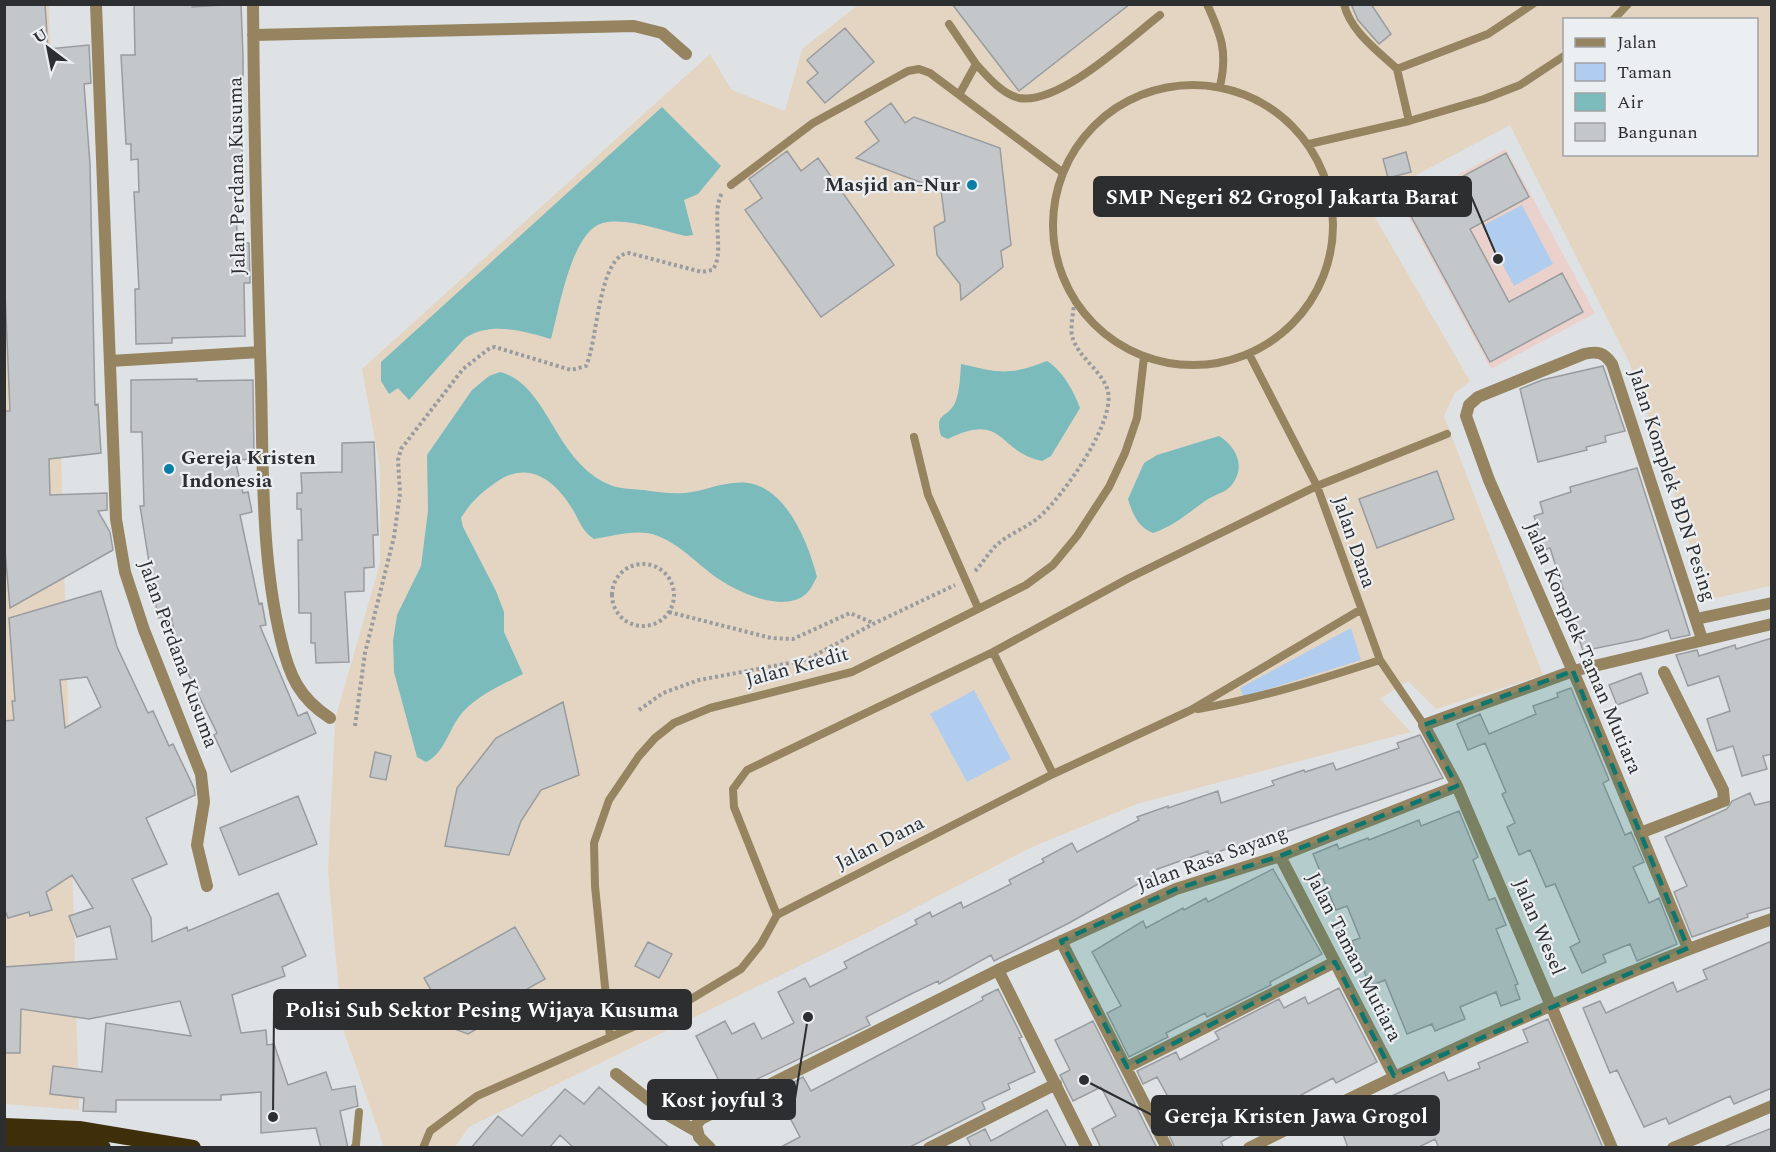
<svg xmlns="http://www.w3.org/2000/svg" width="1776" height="1152" font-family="Spectral,serif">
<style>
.commercial{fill:#e4d5c3;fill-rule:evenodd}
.education{fill:#ebd1cb}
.green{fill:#b0cdef}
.water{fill:#7cbbbc}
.building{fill:#c4c7ca;stroke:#999c9f;stroke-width:1.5;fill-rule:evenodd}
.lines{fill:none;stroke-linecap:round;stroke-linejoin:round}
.path{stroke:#999b9e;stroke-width:4;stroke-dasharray:3 3;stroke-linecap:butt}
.service{stroke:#95845f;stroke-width:8}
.minor{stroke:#95845f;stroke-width:12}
.trunk{stroke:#3e2e09;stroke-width:16}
.marked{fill:#0f766e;fill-opacity:0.2;stroke:#0f766e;stroke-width:4.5;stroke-dasharray:12 8;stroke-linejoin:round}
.poi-dot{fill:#0b7ea6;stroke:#eceff2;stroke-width:2}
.labels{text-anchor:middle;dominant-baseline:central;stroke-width:4.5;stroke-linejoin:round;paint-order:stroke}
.street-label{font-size:20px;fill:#2d2e30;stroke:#eceff2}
.poi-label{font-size:20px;font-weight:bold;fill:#2d2e30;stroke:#eceff2;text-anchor:end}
.leader{fill:none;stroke:#2d2e30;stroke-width:2}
.callout-dot{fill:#2d2e30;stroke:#eceff2;stroke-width:2}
.callout{fill:#2d2e30;stroke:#2d2e30;stroke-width:2}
.callout-label{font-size:21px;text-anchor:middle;font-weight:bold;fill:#fff}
</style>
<rect width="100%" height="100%" fill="#dfe2e5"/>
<path class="commercial" d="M4,5H49L79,1110L5,1104Z
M858,5H1771V586L1716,598L1702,591L1681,514L1629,362L1510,125L1366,202L1470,381L1455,393L1444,416L1543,675L1436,709L1408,681L1380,699L1411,732L1137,804L1030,848L869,932L469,1127L455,1147H384L342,1026L328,871L335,719L380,563V468L362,369L710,54L732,90L785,111L802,49ZM1564,20H1756V154H1564Z"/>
<path class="education" d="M1506,149L1595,313L1491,369L1402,205Z"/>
<path class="green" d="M1522,205L1553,264L1514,286L1482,226Z
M1351,628L1361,660L1243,697L1240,688Z
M974,690L1011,759L967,782L930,714Z"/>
<path class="water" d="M662,107L721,166L698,194L684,200L693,235L686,236C662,231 628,217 603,223C571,231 559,311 551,339C523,331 491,321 465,338L409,400L398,388L389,394L381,381V362Z
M1047,361C1062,370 1074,391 1080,408L1051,456L1042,461C997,452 1005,411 948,439L941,436C934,412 947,419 955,403C960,391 960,377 961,364C1000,373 1008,376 1047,361Z
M500,372C548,384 554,460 608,484C618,489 632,489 644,490C657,492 671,494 685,493C706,491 726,480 748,483C787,488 809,545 817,577C814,582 811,589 807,593C786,613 745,595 725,583C701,569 685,547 658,536C638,528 614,536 594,539C582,531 580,522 573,510C557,483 532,461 501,479C484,490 472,500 461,518L463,527L496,591L504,612V632L523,674C502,685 478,695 462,713C449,728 445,753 426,762L417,757L394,672L393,641L397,615L421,566L428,511L427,455L472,390L489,376Z
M1219,436C1237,447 1247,468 1230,487C1224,493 1213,495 1205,501C1188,513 1174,526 1153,533C1138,527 1133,515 1128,499L1144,463L1157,455Z"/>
<path class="building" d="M4,4H45L48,49L89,45L91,83L84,84L90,164L95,405L98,404L101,453L49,459L50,495L107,493V510L98,511L110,532L113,550L10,608L4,539V411H10L4,268Z
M134,4H192V7L241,4L243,56V104H240L243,173H236L237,243H249L250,283H244L245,336L172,338V343L136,344L135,289H139L134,192H139L138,159L131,160V144H126L121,55H135Z
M952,4H1130L1019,91Z
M1351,4H1371L1391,34L1379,44L1358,20Z
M845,28L874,62L825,103L807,82L818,73L807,60Z
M891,103L905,123L914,117L1000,148L1011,245L1001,251L1003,267L961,300L960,284L937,255L934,227L945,221L941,190L856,158L879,141L865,122Z
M787,151L801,171L818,158L894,265L821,317L745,210L762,198L749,179Z
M1406,152L1411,172L1388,178L1383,159Z
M1506,153L1529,197L1470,229L1509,302L1562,273L1583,312L1490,362L1406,207Z
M1603,366L1625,431L1605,436L1606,442L1586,447L1587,450L1538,462L1520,389L1542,380Z
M197,379V381L253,380L254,459L235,460L243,493L248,492L252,512L240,515L259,604L262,603L266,625L260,626L298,716L307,712L316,733L231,772L214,735L217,733L179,655L171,616L158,618L140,506H144L142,432H131V380Z
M374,442L378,535H373L374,567L364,568V591L345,592L349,662L316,663L315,643H311V613H299L298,540H302L301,509H297V493H302L301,473L342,472V443Z
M1637,468L1690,635L1671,639L1668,630L1641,639L1583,651L1550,548L1544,550L1534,516L1543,513L1540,502L1571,492L1570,487Z
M1437,471L1454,519L1377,548L1359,499Z
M101,591L117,647L148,713L153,711L169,746L173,744L194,788L195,795L146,818L167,864L132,879L151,918L152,942L187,927L188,931L278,893L306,956L282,967L285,976L232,995L241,1033L266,1030L267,1045L274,1044L288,1085L326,1072L332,1090L355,1086L358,1106L340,1111L348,1148H321L316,1128L261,1133V1092L221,1095V1100H116V1112L83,1111L84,1098L50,1094L53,1066L102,1072L106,1023L191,1036L180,1001L89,1019L21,1009L20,1053H4V967L117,959L110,926L77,937L69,916L93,908L72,875L46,892L52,910L30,916L29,912L8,918L4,908V721L14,720L12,701H15L9,618ZM87,677L101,707L65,728L60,680Z
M1772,638V754L1763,756L1767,769L1742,776L1733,746L1717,751L1707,719L1730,711L1719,676L1688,686L1676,655L1697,650L1699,656L1735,645L1736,649Z
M1641,673L1648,693L1617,705L1609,685Z
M1571,688L1609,780L1603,783L1625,835L1631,832L1644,862L1633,867L1649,903L1659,898L1677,944L1637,961L1630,944L1603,955L1606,962L1582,973L1570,947L1580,942L1555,884L1546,887L1530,850L1519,855L1507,827L1515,823L1502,794L1506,792L1485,743L1468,750L1457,724L1480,714L1489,734L1536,714L1533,706L1558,697L1557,693Z
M563,702L579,775L541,790L521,821L509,855L445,846L457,788L496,738Z
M1420,735L1443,778L1242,847L1241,844L1209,855L1208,851L1152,871L1154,875L1069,923L994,961L991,955L939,984L938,981L911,994L866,1017L870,1025L726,1094L696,1036L725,1021L732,1034L754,1023L762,1039L794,1023L778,992L805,978L810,987L847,968L844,962L917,924L915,920L930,912L932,917L961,902L963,908L1011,884L1009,880L1044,862L1042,859L1072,843L1077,852L1139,820L1137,817L1168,806V808L1218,791L1221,803L1274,785L1272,781L1304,770L1305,772L1333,763L1336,770L1399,748L1397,743Z
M375,752L391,756L386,780L370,777Z
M1750,793L1755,805L1772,801V907L1747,914L1748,917L1692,937L1674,892L1687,886L1665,837L1727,809L1732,801Z
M298,796L317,844L239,875L220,828Z
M1459,811L1478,857L1473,860L1489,900L1495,898L1506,925L1496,929L1518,984L1515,985L1520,999L1501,1006L1496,992L1460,1007L1465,1019L1435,1031L1432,1024L1407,1034L1385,980L1370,986L1352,941L1360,938L1347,906L1336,910L1313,854L1337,844L1339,849L1368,838L1369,840L1419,820L1421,826Z
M1273,869L1322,954L1270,982L1271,985L1207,1017L1205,1013L1166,1033L1168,1037L1129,1057L1107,1013L1121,1006L1092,952L1143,921L1146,928L1183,908L1184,910L1206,898L1208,902Z
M515,927L545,979L492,1009L496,1018L468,1034L441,1024L428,1001L435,997L424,978Z
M1772,941V1088L1734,1104L1730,1096L1669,1124L1666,1118L1644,1127L1617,1070L1610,1073L1583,1008L1600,1001L1606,1013L1673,982L1677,992L1707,979L1703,970Z
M648,942L672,954L659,978L635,966Z
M1339,988L1377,1062L1336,1083L1333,1078L1301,1095L1221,1142L1224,1148H1175L1162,1120L1177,1113L1157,1077L1143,1084L1137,1071L1176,1052L1180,1060L1219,1039L1215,1032L1279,999L1284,1008L1305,997L1308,1004Z
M998,989L1022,1037L1019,1038L1035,1072L1008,1084L1010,1089L982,1102L985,1109L908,1148H779L800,1137L780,1099L794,1092L790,1084L803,1077L811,1091L983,1000L982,997Z
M1548,1019L1603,1148H1439L1435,1139L1417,1148H1348L1343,1134L1378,1119L1372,1105L1444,1072L1448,1081L1480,1068L1478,1063L1528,1042L1523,1030Z
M1093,1021L1157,1148H1101L1092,1129L1116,1116L1101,1087L1073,1101L1060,1075L1070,1070L1055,1040Z
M599,1087L670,1148H574L560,1135L549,1148H471L498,1116L522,1136L565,1089L584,1104Z
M1047,1110L1067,1148H972L967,1138L985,1129L991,1141Z
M1772,1128V1148H1724V1147Z"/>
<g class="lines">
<path class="path" d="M612 595a31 31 0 1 1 62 0a31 31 0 1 1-62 0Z
M975,571C984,562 989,551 999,543C1011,533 1026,528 1038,518C1061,499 1119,419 1107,388C1100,370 1079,357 1073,339C1069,330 1074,312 1074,302
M669,612L771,638L793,639L850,613L873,623
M639,710L663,693L699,680L806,660L873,624L955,585
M355,726L365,653L394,537L400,493L398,460L401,449L463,369L490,348L495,347L571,370L586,366C598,341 598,255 629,253L702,272L712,270C726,256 710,214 722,193"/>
<path class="service" d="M1207,4C1221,35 1228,52 1220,86
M1344,4C1350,31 1378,51 1397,69L1488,34L1533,4
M1613,20L1628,4
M949,24L976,64L959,95
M976,64C987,76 1002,94 1019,98C1060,105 1129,39 1160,15
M1397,69L1409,121
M1053 225a140 140 0 1 1 280 0a140 140 0 1 1-280 0Z
M1309,144L1409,121L1484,99L1520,85L1564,56
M731,185L813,123L908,71L919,69L930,73L1062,172
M1249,354L1317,486L1380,660L1424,725
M914,437L928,495L978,608
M993,652L1053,774
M1198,709C1261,698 1319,680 1380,660
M777,915L734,807L733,789L747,770L993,652L1129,578L1317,486L1447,434
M610,1037L595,886L594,843L609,800L639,756L655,738L674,723L710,708L852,672L1026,585L1053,565L1077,536L1109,487L1125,453L1137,418L1144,357
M354,1148L356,1145L359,1112
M423,1148L430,1131L477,1096L676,1008L741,969L761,944L777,915L1053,774L1191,710L1360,610"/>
<path class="minor" d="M96,4L116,519L125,572L144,630L201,774L204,802L197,845L207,886
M253,4C254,130 257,256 261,382C263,466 261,558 281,640C289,675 299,698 330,718
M253,35L634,26L662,33L686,54
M110,361L260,352
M1696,619L1772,603
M1640,833L1724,801L1723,790L1664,672
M1280,856L1394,1076
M1061,941L1167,1148
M1688,948L1579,685L1489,480L1466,416L1469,405L1478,397L1584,354C1597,351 1604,352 1612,364L1702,639
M998,970L1087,1148
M1127,1067L1335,962
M616,1074L668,1115L696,1131
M710,1148L699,1137L696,1125L701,1119L998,970L1176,889L1280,856L1457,786
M929,1148L1056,1084
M1249,1148C1420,1063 1592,981 1772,919
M1612,1148L1457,786L1424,725L1573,671L1772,624
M1673,1148L1772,1106"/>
<path class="trunk" d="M4,1126L79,1129L193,1148
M4,1141L61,1143L103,1148"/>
</g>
<path class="marked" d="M1573,671L1688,948L1394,1076L1335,962L1127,1067L1061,941L1176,889L1280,856L1457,786L1424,725Z"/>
<g class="poi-dot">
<circle cx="972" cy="185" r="6"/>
<circle cx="169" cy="469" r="6"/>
</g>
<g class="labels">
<g class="street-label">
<text transform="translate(237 176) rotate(-91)">Jalan Perdana Kusuma</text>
<text transform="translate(1672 485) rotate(72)">Jalan Komplek BDN Pesing</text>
<text transform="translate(1354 542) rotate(71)">Jalan Dana</text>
<text transform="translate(1583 648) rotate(67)">Jalan Komplek Taman Mutiara</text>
<text transform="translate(178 654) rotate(70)">Jalan Perdana Kusuma</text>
<text transform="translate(797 667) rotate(-15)">Jalan Kredit</text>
<text transform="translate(880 843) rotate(-27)">Jalan Dana</text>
<text transform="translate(1212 859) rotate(-20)">Jalan Rasa Sayang</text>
<text transform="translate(1539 927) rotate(67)">Jalan Wesel</text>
<text transform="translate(1354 957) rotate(63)">Jalan Taman Mutiara</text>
</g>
<g class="poi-label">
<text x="960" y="185">Masjid an-Nur</text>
<text x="181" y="458" text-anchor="start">Gereja Kristen<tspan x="181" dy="23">Indonesia</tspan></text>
</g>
</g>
<path class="leader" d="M1498 259L1471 196M273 1117L274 1009M808 1017L795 1099M1084 1080L1152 1115"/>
<g class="callout-dot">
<circle cx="1498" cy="259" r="6"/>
<circle cx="273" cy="1117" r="6"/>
<circle cx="808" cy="1017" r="6"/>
<circle cx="1084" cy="1080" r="6"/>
</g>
<g class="callout">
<rect x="1094" y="177" width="377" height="39" rx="6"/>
<rect x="274" y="990" width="417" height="39" rx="6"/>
<rect x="648" y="1080" width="147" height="39" rx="6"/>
<rect x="1152" y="1096" width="287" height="39" rx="6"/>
</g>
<g class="callout-label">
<text x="1282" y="204">SMP Negeri 82 Grogol Jakarta Barat</text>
<text x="482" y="1017">Polisi Sub Sektor Pesing Wijaya Kusuma</text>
<text x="722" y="1107">Kost joyful 3</text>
<text x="1296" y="1123">Gereja Kristen Jawa Grogol</text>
</g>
<rect width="1776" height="1152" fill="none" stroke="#2d2e30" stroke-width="12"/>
<rect x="1563" y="18" width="195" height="138" fill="#eceff2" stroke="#a0a2a4" stroke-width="1.5"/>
<rect x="1575" y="38" width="30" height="9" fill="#95845f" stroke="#a0a2a4" stroke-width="1.5"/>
<text x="1617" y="48" font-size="18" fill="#2d2e30">Jalan</text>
<rect x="1575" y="63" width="30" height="18" fill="#b0cdef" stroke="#a0a2a4" stroke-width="1.5"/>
<text x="1617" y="78" font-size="18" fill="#2d2e30">Taman</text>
<rect x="1575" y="93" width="30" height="18" fill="#7cbbbc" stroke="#a0a2a4" stroke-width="1.5"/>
<text x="1617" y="108" font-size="18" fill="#2d2e30">Air</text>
<rect x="1575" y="123" width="30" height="18" fill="#c4c7ca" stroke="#a0a2a4" stroke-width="1.5"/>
<text x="1617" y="138" font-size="18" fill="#2d2e30">Bangunan</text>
<g transform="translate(48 48) rotate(328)" stroke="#eceff2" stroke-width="4.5" paint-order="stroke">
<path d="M0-4.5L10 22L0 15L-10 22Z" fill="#2d2e30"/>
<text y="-9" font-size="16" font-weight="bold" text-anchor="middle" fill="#2d2e30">U</text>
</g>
</svg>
